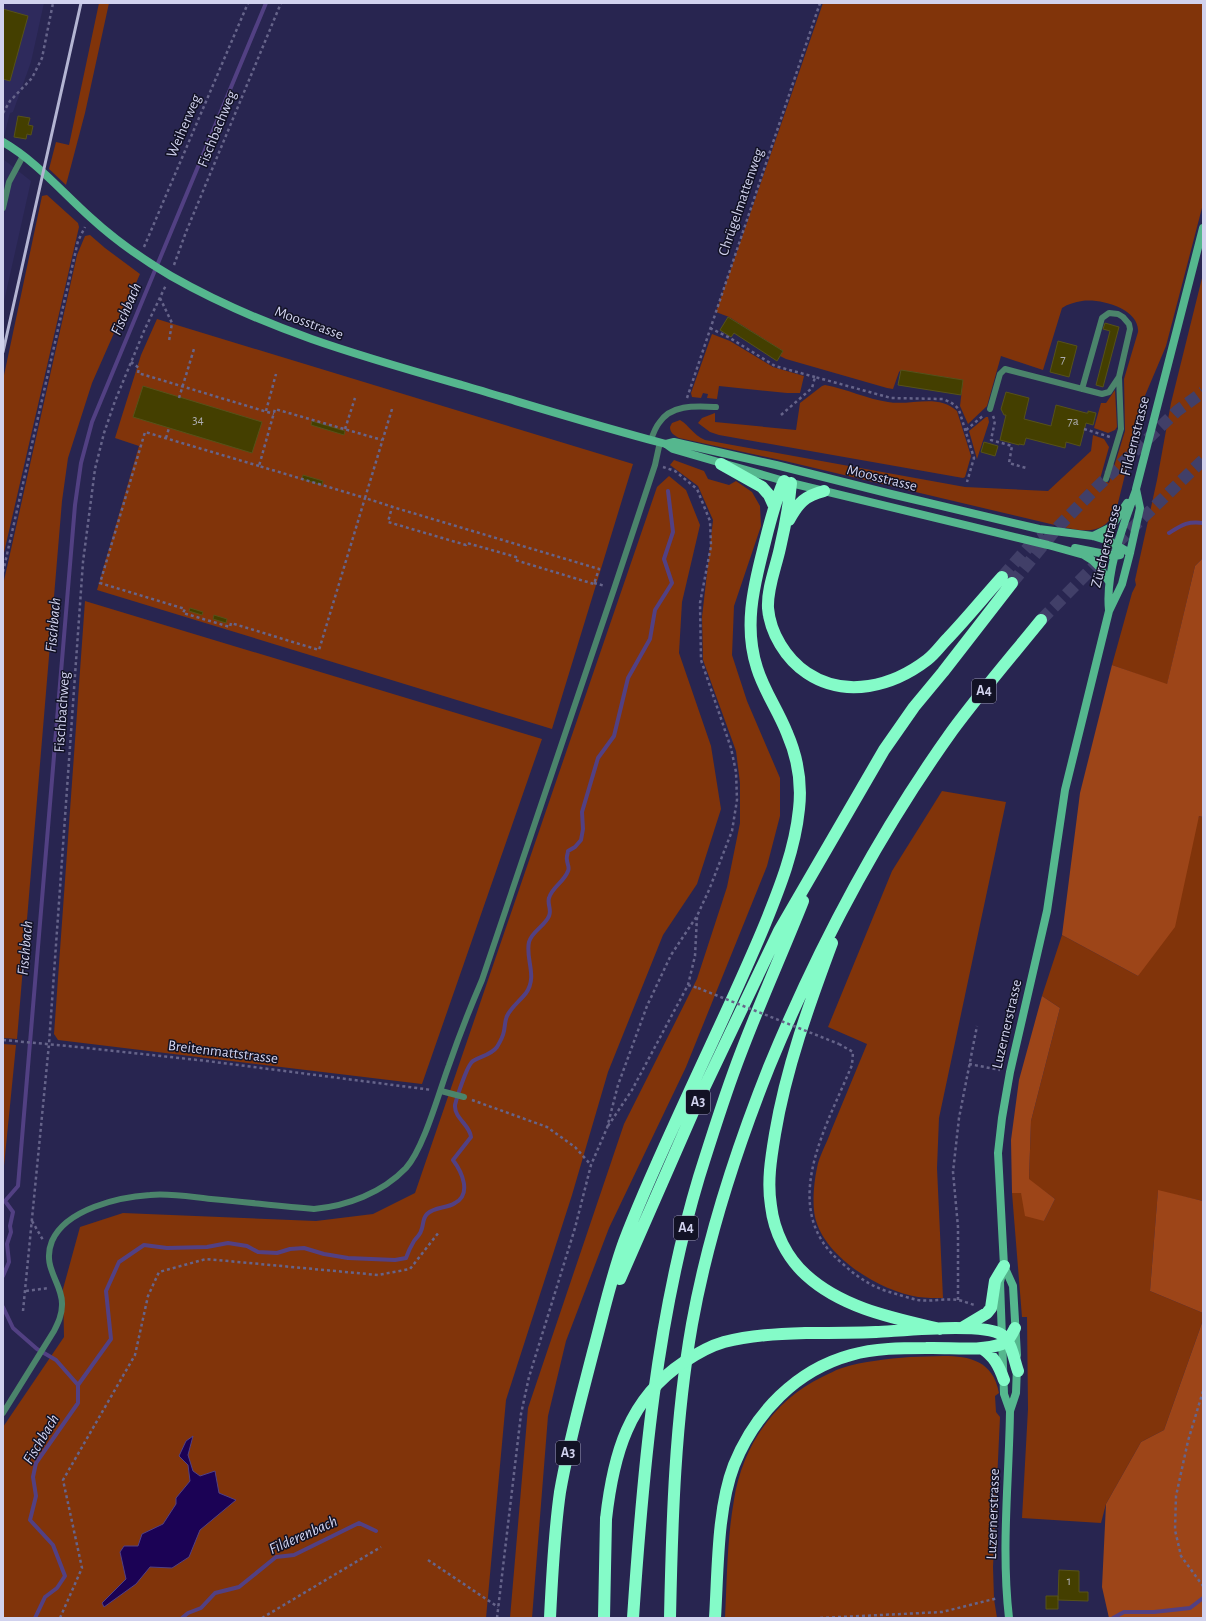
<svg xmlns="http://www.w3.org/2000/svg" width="1206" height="1621" font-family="'Alegreya Sans',sans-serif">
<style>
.built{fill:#2e2a5c}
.green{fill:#81340a}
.forest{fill:#9d4518}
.water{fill:#1b0255;stroke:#524083}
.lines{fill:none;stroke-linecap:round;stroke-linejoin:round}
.stream{stroke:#524083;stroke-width:4}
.building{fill:#443f00;stroke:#575219}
.highway-tunnel{stroke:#413f68;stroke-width:12;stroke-dasharray:12 6;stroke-linecap:butt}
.path{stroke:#66648a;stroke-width:2.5;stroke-dasharray:3 3;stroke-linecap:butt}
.lane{stroke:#4b846b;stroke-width:6}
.secondary{stroke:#55b78e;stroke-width:8}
.highway{stroke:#84fbc8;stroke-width:12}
.rail{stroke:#b4b5d3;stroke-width:3}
.path-bridge{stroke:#66648a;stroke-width:2.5;stroke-dasharray:3 3;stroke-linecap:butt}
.highway-bridge{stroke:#84fbc8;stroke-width:12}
.labels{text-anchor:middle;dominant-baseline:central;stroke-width:3;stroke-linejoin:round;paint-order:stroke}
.number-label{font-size:13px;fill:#aeadb2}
.shield{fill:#121225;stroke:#9898b2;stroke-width:1}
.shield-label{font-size:14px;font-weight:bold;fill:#d1d2ee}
.street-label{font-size:15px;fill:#d1d2ee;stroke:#121225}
.water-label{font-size:16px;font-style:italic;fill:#d2d3ef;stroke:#121225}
</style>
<rect width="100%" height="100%" fill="#282550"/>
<path class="built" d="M3,3H44L31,62L13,112L10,113L3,140Z
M3,159L31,181L3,306Z"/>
<path class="green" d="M99,3H109L85,113L66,185L49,169L56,142L69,145Z
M823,3H1203V204L1166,346L1144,398L1117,507C1106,536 1084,532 1059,526L785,461L679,438C674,435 670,433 670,427L672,423L680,420C690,426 692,434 705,440L965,487L1048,491L1091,451L1093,435L1104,439L1109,447L1100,479L1109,483L1125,431L1124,379L1138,332C1140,309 1100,298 1082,301C1075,302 1068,304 1062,308L1043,370L1001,356L987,406L968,424L960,406L963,380L901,370L899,372L893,389L887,388L786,359L780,356L783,351L729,317L716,312Z
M47,195L78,223L79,227L3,557V380L42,196Z
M90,235L105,248L140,274L92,383L68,458L62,501L17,1039L3,1038V585L77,255L85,236Z
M1203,274V558L1195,566L1167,685L1112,665L1132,593L1136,585L1135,580L1157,480L1171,403Z
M157,319L633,464L552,729L97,590L139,446L115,438L141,355Z
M712,334L730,341L773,367L804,376L800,393H787L719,386L717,399L707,398L708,394L703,393L701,398L692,397L691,393Z
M825,385C847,389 867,399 888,402C911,406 938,393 957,411L971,456L965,477L963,478L719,435L710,432L698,423L702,418L715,413V422L796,430L800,403L822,386Z
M1115,390L1117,427L1115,430L1108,433L1094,428L1101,403H1106Z
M986,417H988L989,422L977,459L969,431Z
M674,460L704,471L708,479L729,485L736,481L752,492L760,506L761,526L734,606L732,655L747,701L780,778V816L767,866L686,1067L609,1228L566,1341L548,1416L532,1618H510L528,1408L624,1124L697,979L727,887L740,823V783L736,751L703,660L702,617L713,520L698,486L670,465Z
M669,476L686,490L700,525L682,602L679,653L711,746L721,809L697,884L663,935L608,1072L572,1195L506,1400L486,1618H3V1427L64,1337L63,1289L80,1227L123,1213L316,1221L373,1214L415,1193L657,487Z
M85,601L542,739L422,1084L58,1040L54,1034Z
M942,791L1006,802L939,1118L937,1168L943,1298C935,1298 926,1298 918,1297C880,1291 824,1257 815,1217C812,1202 814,1182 817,1168C819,1156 827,1143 831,1131C843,1102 855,1073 867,1044L828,1027L892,871Z
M1199,816L1203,817V1201L1158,1191L1150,1291L1203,1313V1320L1164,1430L1141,1442L1106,1504L1101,1523L1022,1518L1028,1409L1027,1317H1022L1012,1193H1021L1044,1221L1055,1199L1029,1180L1031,1121L1060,1008L1042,996L1062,935L1138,976Z
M3,1044L16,1045L3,1176Z
M910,1357C945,1357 991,1347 999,1393L995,1396L996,1412L1000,1417L993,1567L994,1599L997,1618H725C727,1579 727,1539 734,1500C742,1447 774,1400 822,1377C829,1374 835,1370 842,1368C864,1361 887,1359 910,1357Z"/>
<path class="forest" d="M1203,558V817L1199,816L1175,927L1138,976L1062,935L1080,793L1112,665L1167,684L1195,566Z
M1042,996L1060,1008L1031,1121L1029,1179L1055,1199L1044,1221L1025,1216L1021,1193H1012L1011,1140L1019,1080Z
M1158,1190L1203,1201V1313L1150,1291Z
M1203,1320V1618H1109L1102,1587L1106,1504L1141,1442L1164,1430Z"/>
<path class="water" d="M193,1436L188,1455L193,1471L200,1476L215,1471L219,1493L236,1500L200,1530L189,1557L172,1568L150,1567L136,1584L104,1607L102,1603L126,1579L120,1552L124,1546H138L142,1534L163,1524L176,1504V1498L190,1481L188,1465L179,1456L186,1441Z"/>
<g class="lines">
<path class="stream" d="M1169,533C1182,525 1187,521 1203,523
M3,1276L9,1262L7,1244L11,1232L10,1226L13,1212L5,1201L18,1186L75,505L81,463L92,422L266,3
M3,1307L13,1328L37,1349L56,1360L78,1385V1403L36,1463L33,1477L36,1496L30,1520L53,1545L65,1576L57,1588L45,1597L35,1618
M78,1385L111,1339L106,1291L119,1262L144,1245L167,1248L207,1247L228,1243L247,1246L258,1252L277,1253L290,1249L304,1248L324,1254L348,1258L395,1260L406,1258C408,1252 411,1246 414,1241C416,1238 420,1235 421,1231C424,1225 422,1219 427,1214C435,1206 446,1209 455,1203C472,1194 462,1172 453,1160L471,1137C470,1125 454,1118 455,1105C457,1097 467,1065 473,1061C481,1056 491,1055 497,1047C500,1042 503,1037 504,1031C505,1026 505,1020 507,1016C512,1006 520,1001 526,993C538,976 525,959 529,942C532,931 545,926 549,916C552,910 547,904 549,898C552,887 564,882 568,871C570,867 567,864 567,860C566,857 568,854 568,851L575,847L581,840L583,829L582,812L598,758L614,736L628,678L650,639L655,610L672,583L664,559L673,532L668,491
M182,1618L188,1613L201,1608L215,1593L239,1587L276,1557L294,1555L359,1523L376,1531
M1113,1618L1124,1612H1154L1190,1608L1203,1598"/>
</g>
<path class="building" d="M3,9L28,16L10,81L3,79Z
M18,116L30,118L28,125L33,126L31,135L27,134L26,139L14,137Z
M728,317L783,351L777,361L734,333L731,337L720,330Z
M1105,323L1119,327L1103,387L1096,385L1110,331L1103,329Z
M1058,341L1077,346L1069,377L1050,372Z
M901,370L963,380L961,395L898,385Z
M143,386L262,422L252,453L133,417Z
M1006,392L1029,398L1024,419L1051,426L1056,405L1086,413H1088V411L1096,413L1093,425L1086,423L1080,446L1066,442L1065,448L1026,438L1024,445L1019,444V445L1000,440L1006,415H1004L1001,409Z
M312,421L345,431L344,435L311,425Z
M984,442L998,446L995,456L981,452Z
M303,475L323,481L322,485L302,479Z
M190,608L203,612L202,615L189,611Z
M214,615L227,619L226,623L213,619Z
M1059,1570L1079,1571V1592H1088V1601L1058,1600Z
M1046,1596H1058V1609H1046Z"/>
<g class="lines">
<path class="highway-tunnel" d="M1002,577L1032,543L1044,536
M1012,583L1058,527L1096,488L1177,411L1203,392
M1041,620L1125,535L1203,460"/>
<path class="path" d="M3,113L10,101L32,78L42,58L53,3
M144,247L248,3
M174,265L186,232L281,3
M160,298L172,323L169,341
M710,328L730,338L775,366L815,377
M131,362L139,368L138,373L274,414
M179,398L194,349
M687,398L820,3
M392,409L365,498L396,508L599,569L594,584L515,560L516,557L467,543L466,545L388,522L392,507
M266,411L276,374
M781,415L812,388L815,377L891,398L943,399C950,402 955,404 959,410L974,458L967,482
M993,416L995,421L991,440L1012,446L1009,463L1026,468
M345,429L355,398
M1084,429L1110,437
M966,430L984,415
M166,438L169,428
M259,466L145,432L100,583L185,609L183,613L230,627L231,623L319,650L365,498L259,466L275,409L382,440
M3,572L78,241L85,227
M594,583L605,586
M688,985L698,988
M3,1040L68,1046L207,1061L432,1090
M839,1044L853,1052L852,1065C826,1128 776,1210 843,1264C856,1276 869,1285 886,1291C897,1294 908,1298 918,1300C931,1302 945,1298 958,1300C964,1301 970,1304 975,1305
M969,1064L1000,1070
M472,1100L547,1127L575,1147L591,1165
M608,1126L632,1090L688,985L695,956L697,917
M32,1221L43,1240
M26,1291L49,1288
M958,1300V1227L953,1172L959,1118L977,1026
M23,1311L49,1044L83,562L95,469L104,433L115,401L144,331L166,285
M1203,1391L1188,1441L1176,1496L1175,1530L1181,1556L1203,1586
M428,1560L498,1607
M60,1618L82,1568L63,1480L135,1355L148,1296L159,1272L206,1259L378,1275L410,1269L439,1232
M262,1618L381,1547
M497,1618L521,1414L529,1377L575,1228L591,1165L607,1128L618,1085L647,1006L671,955L697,916L709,890L732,831L737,800L736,772L731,748L701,660L700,603L711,546L710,521L697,489L675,471L663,467
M820,1618L942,1612L998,1598"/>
<path class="lane" d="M3,208L9,182L23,156
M1082,389L1102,318L1109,313L1118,314L1123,317L1129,324L1130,329L1119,377L1121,429L1106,479
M990,409L1000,374L1005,369L1102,394L1109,392L1119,377
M651,440C653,434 655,428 659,423C671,404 696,406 716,407
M441,1091L464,1097
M3,1413L54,1331C58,1323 62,1315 62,1305C63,1283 41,1268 52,1241C66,1209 119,1197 150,1195C170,1193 191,1197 211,1199C245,1202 279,1206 314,1209C347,1206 382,1193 406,1168C424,1148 439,1092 449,1065C459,1036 470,1008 482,980L614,589L655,465L660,442"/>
<path class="secondary" d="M3,142C36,161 62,192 90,217C115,240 142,259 171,276C264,329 360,356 462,385C530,405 597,426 666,444L673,449L791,483L1048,545L1084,555L1092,560L1101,569L1109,582
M666,444L674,442L776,465L891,494L1039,529L1093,536L1109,541L1130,553
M1093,536L1111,527L1127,503
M1075,548L1115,556L1120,555
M1109,610C1105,572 1123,526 1136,490
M1004,1266L1013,1286L1017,1355
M1010,1411L1004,1394L1000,1282L1004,1266L998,1153L1002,1118L1010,1072L1047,911L1065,790L1109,611L1122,584L1130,553L1140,508L1136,489L1203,228
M1009,1618C1001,1548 1009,1481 1010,1411L1016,1393L1017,1366"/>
<path class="highway" d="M721,464L762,487L769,495L774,506
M791,483C789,505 785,527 780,548C776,567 767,588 768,608C770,633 786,659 807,673C846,699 893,686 927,660C935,654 941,645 948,638C967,618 984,597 1002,577
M789,520C799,502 805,496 824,491
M832,943C809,1005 786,1068 775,1134C771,1158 767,1182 771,1206C774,1232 787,1258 806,1275C842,1308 893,1318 940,1329
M620,1279L697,1103L779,931L884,750L914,707L943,672L1012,583
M962,1328L987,1313L991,1308L995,1281L1004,1266
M806,1333C829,1333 852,1333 876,1332C900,1331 985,1322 1002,1335C1012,1342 1014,1360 1018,1371
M981,1348C994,1356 999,1366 1004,1380
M550,1618C552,1576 554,1534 560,1492C568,1445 581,1399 593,1352C603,1315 611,1278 624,1242C641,1197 661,1154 681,1110C709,1048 739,987 765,924C780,887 795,849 799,809C802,783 797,756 787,733C778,710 764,691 757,668C744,628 753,589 763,550C769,526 774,503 784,481
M604,1618L606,1519
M633,1618C643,1470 656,1320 699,1177C710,1142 721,1107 733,1074C754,1015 780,959 803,901
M670,1618C672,1519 675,1421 692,1324C708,1235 736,1150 769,1067C818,948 877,836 952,731C980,693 1011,657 1041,620
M715,1618C718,1571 717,1509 734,1465C755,1413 796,1370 851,1355C875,1348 902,1348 926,1348C950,1347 979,1352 1002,1344C1009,1341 1012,1334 1015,1328"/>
<path class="rail" d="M3,352L81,3"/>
<path class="path-bridge" d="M698,988L839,1044"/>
<path class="highway-bridge" d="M606,1519C613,1456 628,1399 684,1362C696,1354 710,1346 724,1342C751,1335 778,1334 806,1333"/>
</g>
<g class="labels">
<g class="number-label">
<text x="1063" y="359">7</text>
<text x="198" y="420">34</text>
<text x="1073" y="421">7a</text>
<text x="1069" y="1581">1</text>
</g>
<g class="shield">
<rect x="972" y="679" width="24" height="24" rx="3"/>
<rect x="686" y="1090" width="24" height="24" rx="3"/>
<rect x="674" y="1216" width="24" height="24" rx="3"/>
<rect x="556" y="1441" width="24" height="24" rx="3"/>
</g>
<g class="shield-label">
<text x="984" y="691">A4</text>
<text x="698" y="1102">A3</text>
<text x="686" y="1228">A4</text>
<text x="568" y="1453">A3</text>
</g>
<g class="street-label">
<text transform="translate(184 126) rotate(-67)">Weiherweg</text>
<text transform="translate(217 129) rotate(-68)">Fischbachweg</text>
<text transform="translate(741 202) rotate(-71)">Chrügelmattenweg</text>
<text transform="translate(309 323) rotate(20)">Moosstrasse</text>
<text transform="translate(1135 436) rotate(-76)">Fildernstrasse</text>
<text transform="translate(882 478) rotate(14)">Moosstrasse</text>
<text transform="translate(1106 546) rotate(-76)">Zürcherstrasse</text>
<text transform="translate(62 712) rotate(-86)">Fischbachweg</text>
<text transform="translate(1007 1024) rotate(-77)">Luzernerstrasse</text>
<text transform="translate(223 1052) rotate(7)">Breitenmattstrasse</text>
<text transform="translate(993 1514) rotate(-88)">Luzernerstrasse</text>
</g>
<g class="water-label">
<text transform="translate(126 309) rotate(-67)">Fischbach</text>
<text transform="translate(53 625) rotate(-85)">Fischbach</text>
<text transform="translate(25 948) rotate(-85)">Fischbach</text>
<text transform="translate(41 1439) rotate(-59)">Fischbach</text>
<text transform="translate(303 1535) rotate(-24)">Filderenbach</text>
</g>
</g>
<rect width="1206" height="1621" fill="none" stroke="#d1d2ee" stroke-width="8"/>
</svg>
